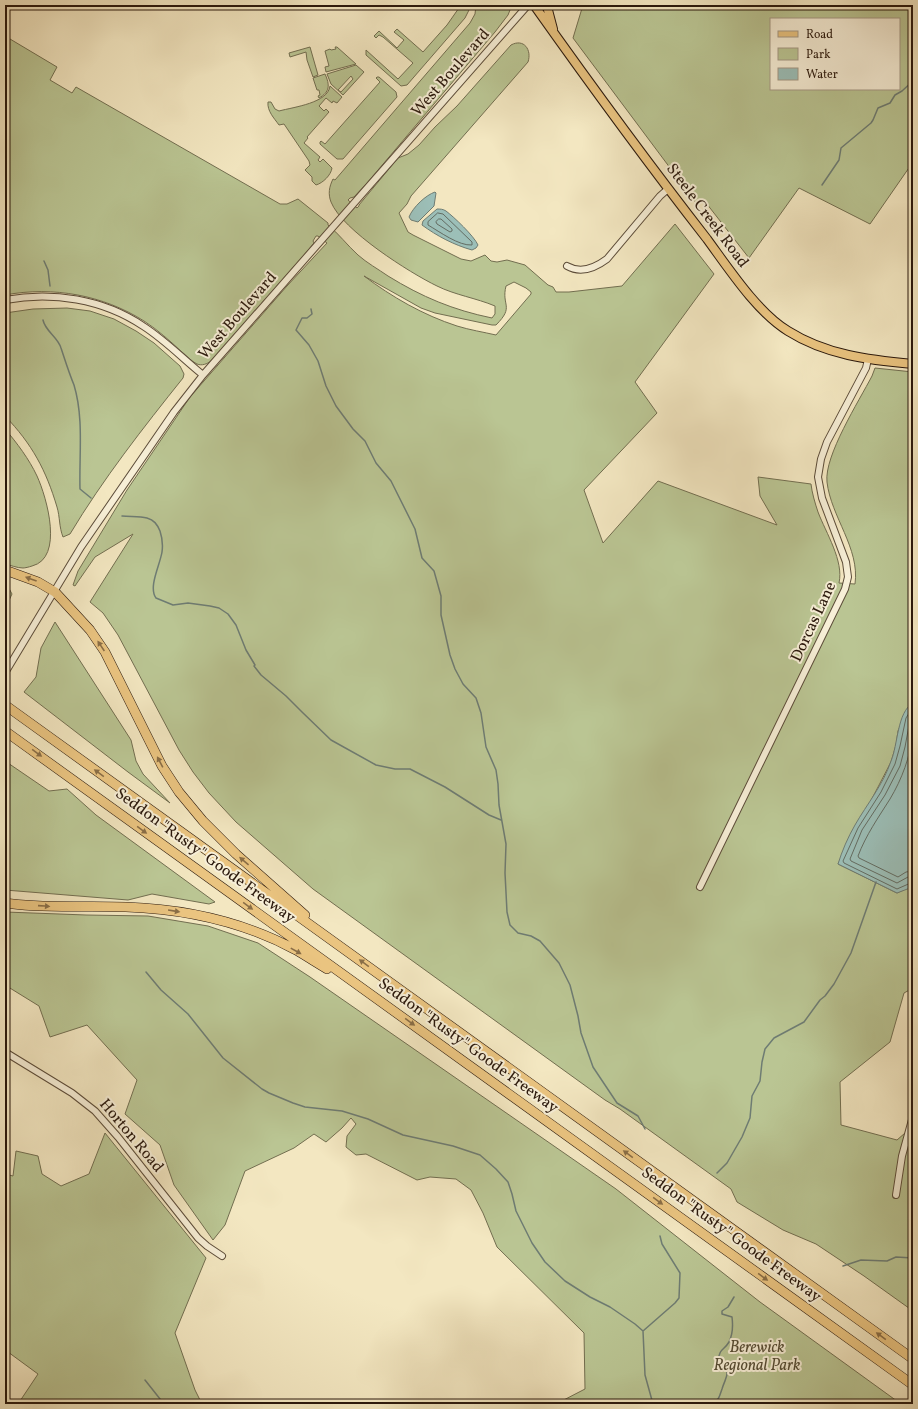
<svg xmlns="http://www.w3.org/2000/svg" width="918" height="1409" font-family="Vollkorn,serif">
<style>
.green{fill:#bac593;stroke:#726e50;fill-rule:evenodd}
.water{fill:#9cbfb8;stroke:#6e7c73}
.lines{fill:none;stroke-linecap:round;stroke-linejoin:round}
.shore{stroke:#636c62;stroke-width:1}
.stream{stroke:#6e7c73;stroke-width:1.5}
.minor-casing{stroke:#5c4c39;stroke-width:8}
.major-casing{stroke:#2a180c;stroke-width:10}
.highway-casing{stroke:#2a180c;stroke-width:10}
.minor{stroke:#f7efd7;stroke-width:6}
.major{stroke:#eac480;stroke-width:8}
.highway{stroke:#eac480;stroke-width:9}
.oneway{fill:#8a6e46}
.labels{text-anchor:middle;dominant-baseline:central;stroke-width:4;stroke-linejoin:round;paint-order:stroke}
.street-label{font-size:16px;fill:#2a180c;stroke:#f7efd7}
.park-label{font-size:16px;font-style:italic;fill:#554c34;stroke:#f7efd7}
</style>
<rect width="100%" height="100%" fill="#f3e7c1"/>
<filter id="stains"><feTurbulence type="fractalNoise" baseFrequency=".005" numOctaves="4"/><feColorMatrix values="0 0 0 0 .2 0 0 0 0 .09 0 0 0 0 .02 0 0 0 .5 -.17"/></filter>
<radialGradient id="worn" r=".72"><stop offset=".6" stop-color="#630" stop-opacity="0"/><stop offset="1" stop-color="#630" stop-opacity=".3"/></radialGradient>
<path class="green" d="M461,5H470L469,10L465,18L407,85L401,86L366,55V50L398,79L413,63L383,37L379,35L376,38L374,36L379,31L397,48L404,40L394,32L397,29L423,52L447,25Z
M476,5H512L508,15L495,32L367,183L354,197L350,198L348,200L357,208L359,206V205L398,158L408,154L419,145L435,127L457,106L511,45C524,38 532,50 528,62L411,196L407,204L399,213L408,232L413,235L461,259L471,261L485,255L491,261L497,262L507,260L525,265L548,285L553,287L556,292H569L622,286L675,224L714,274L635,382L657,413L584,490L603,543L658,481L777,525L760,496L758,477L811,484C812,493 815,503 818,512C826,533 844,561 839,583L855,584C860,548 831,517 827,482C824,456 859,401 872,376L875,368L913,372V703L910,704L898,731L896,745L891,762L838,864L897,893L911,886L913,881V988L904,993L890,1042L840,1082L841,1125L897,1140L913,1126V1311L864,1276L816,1244L783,1230L737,1202L731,1189L620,1109L605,1100L313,889L236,822L209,793L193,772L179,750L118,635L103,613L90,602L133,534L95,557L77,583L75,586L73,585L78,571L127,490L190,397L287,286L327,243L318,236H316L313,241L314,243L305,254L211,361C207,364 202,366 197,364C191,361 187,356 182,352C170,341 158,330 144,321C103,295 53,286 5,295V36L57,67L50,80L72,93L76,87L280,204H287L298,199L328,223V225C339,234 347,245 358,255C367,263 378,269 388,276C422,297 453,310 492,318L495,314V306C476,298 455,295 437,286C410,273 342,230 331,202C328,194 329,187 333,179L335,180L470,23L475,14ZM364,276L421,308L435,313L492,325H496C515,306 501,306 506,286L514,282L526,288L531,292V294L496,335C483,332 470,330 457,326C423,315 392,297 364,276Z
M583,5H913V162L870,224L799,188L749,258L703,199L697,204L573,38ZM771,19H899V89H771Z
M310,47L318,75L313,77L307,60L306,52L290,57L289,53Z
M335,47H337L356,64L326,72L325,67L329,66L325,51L330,49L331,50L336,49Z
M356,65L364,72L343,95L331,84L327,74ZM351,76L353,79L341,92L338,90Z
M325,74C330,85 330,92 319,98L318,96L320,95L319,90H317L313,78Z
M377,77H379L396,92L397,97L343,159H337L320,144V142L321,141L325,144L380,82L376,78Z
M330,86L342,97L337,103L333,101L332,103L326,98L319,106L324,111L326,109L329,112L307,137L308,138L304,143L320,157L318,160L320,162L323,159L332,168C331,175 323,183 316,185L312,181V177L305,170L310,165L309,161L284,124L279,125C274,118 267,111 268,102H271L275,109L279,111C294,107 328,103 330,86Z
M67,308L90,311L114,319L136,331L154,343L180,366L184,374L183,378C143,428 103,479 70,534L63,537C59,527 60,517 57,507C46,470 32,444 5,416V313L33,309Z
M5,429C17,443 29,459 37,476C47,498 64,558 32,566C29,567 25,568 23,568C17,568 10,565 5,564Z
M5,581L12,594L5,609Z
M55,622L131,740L136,761L143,774L170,803L128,772L24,692L36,677L41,648Z
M5,761L49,791L67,789L96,815L215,902L209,904L152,894L128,900L5,890Z
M5,912L86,915L148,916L208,926L258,943L310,977L616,1189L760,1302L901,1404H556L585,1389L584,1333L497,1247L483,1213L471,1190L456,1179L430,1177L417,1180L366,1154L356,1155L346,1147L347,1136L356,1124L351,1118L342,1128L326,1142L314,1134L294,1148L245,1171L225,1225L213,1240L174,1185L160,1145L125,1114L137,1080L87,1025L50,1037L39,1006L5,985Z
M105,1133L206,1258L175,1333L195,1390L202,1404H18L38,1374L8,1352L5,1355V1174L13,1176L16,1151L38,1156L42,1174L61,1186L89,1174Z"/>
<path class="water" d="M435,192L436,193L434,206L418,222L411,220L409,217C413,207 426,195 435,192Z
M437,209C440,209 443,209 446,211C454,217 474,236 478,245L476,248L472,250C454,245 437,236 422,225L423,221Z
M913,703V881L910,888L897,893L838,864C842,851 848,837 855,825C867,804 883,785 891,761C898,745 897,712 913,703Z"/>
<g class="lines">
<path class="shore" d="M438,213L443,214L472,242V245C459,246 440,232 428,225V222Z
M439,219H441L452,229V231L450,232L437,224L436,222Z
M913,707L906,718L900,746L895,764L881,792L858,828L843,861L844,863L897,889L913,882
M913,716L910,720L905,747L900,766L885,795L862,830L850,859L851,861L897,883L908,877H913
M913,734C910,757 902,779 890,799C878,818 866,835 858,856L859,858L898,877L906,872L913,871"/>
<path class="stream" d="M822,185L839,160L841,148L871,123L873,120L878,108L890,103L895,95L902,91L913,81
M44,261L48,270L50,286
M311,309L312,314L307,318H302L296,330L309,345L318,361L326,386L336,406L353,429L365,441L376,463L391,481L415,529L422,558L434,571L441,596V615L450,655L455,669L463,684L476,698L481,713L486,747L496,770L498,784L499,805L506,844L505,873L507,912L510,925L518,933L531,936L540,941L559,963L570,985L578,1016L581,1033L593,1067L617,1103L638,1116L645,1129
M43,320C45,331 58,337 61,348C65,360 69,373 74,385C84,418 79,455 80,489L91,498
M122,516C130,517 139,516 147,518C154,520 157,524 160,531C162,537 163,545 162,552C160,565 148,587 156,598L173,605L188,603L210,606L219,608L228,614L236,625L246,650L255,665L254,666L261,675L286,696L302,712L331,740L376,765L395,769H410L445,787L489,815L501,820
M146,972L161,990L188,1014L223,1058L262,1089L269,1093L293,1103L305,1107L342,1111L368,1119L403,1135L453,1146L480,1155L496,1169L508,1182L512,1194L516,1211L532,1243L545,1262L565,1281L590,1297L610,1307L635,1324L643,1331
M717,1173L727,1163L742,1137L750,1118L752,1096L760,1081L762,1062L765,1049L774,1038L804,1022L820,1000L825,996L834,984L851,953L876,882
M843,1266L861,1260L887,1261L896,1257L913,1258
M145,1380L164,1404
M653,1404L645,1375L643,1331L675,1303L679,1298L680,1273L662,1244L660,1236
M713,1404C720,1398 719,1397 722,1389C727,1373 732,1374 718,1361C720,1347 723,1352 729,1342C733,1334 733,1325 732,1317L722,1314V1311L728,1307L734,1297"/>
<g class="minor-casing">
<path id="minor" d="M567,266C581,274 595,268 607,259L660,196L668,189
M5,300C52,291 103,299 143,326C165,340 183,359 203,375
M5,673L81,547L174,412L203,375L528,5
M700,887L845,589L848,577L846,562L822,498L818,477L821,459L827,442L866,368L868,359
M5,1052L72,1093L95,1111L118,1137L198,1238L207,1246L222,1256
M896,1195L902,1156L913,1116"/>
</g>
<g class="major-casing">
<path id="major" d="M534,5C590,84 647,162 707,239C729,269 757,312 788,331C826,355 869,360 913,364
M549,5L548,10L553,29"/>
</g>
<g class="highway-casing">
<path id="highway" d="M5,570L38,582L55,592L90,630L105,652L162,766L179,792L203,821L236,854L305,915
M5,705L913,1359
M5,731L913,1385
M5,903C45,909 86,905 126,907C185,909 244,922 296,950C306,956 317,963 327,969"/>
</g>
<use href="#minor" class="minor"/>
<use href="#major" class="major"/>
<use href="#highway" class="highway"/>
</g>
<defs><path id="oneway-solid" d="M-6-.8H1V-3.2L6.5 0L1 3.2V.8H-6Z"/></defs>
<g class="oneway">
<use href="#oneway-solid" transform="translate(31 579) rotate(-160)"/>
<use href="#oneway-solid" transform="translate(101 646) rotate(-124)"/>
<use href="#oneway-solid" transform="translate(37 753) rotate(36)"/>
<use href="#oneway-solid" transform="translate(160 762) rotate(-118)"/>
<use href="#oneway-solid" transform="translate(99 773) rotate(-144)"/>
<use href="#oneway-solid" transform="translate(142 830) rotate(36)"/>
<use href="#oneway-solid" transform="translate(244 861) rotate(-140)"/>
<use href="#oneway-solid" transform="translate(44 906) rotate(4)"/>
<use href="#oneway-solid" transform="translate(248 906) rotate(36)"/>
<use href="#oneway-solid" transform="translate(174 911) rotate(9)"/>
<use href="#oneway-solid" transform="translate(296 951) rotate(29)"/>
<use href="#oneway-solid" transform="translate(364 963) rotate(-144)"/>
<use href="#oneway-solid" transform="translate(410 1022) rotate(36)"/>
<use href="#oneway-solid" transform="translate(628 1154) rotate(-144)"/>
<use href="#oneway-solid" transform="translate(658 1201) rotate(36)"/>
<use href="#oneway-solid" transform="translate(763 1277) rotate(36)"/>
<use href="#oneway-solid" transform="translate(881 1336) rotate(-144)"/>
</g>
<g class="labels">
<g class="street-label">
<text transform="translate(451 73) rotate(-49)">West Boulevard</text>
<text transform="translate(707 216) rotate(53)">Steele Creek Road</text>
<text transform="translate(238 316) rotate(-49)">West Boulevard</text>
<text transform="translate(814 622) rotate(-65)">Dorcas Lane</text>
<text transform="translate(205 856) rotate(36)">Seddon "Rusty" Goode Freeway</text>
<text transform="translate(468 1046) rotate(36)">Seddon "Rusty" Goode Freeway</text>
<text transform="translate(131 1136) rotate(50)">Horton Road</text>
<text transform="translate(731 1235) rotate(36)">Seddon "Rusty" Goode Freeway</text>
</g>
<g class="park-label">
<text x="757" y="1348">Berewick<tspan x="757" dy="18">Regional Park</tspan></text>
</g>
</g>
<rect width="918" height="1409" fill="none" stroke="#f3e7c1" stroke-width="20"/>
<rect x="6" y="6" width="906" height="1397" fill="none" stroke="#2a180c" stroke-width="2"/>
<rect x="10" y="10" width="898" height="1389" fill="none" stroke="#2a180c"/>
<rect x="770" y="18" width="130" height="72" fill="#f7efd7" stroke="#a59986"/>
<rect x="778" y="31" width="20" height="6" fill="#eac480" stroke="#a59986"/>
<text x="806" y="38" font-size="12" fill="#2a180c">Road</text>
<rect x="778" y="48" width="20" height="12" fill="#bac593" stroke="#a59986"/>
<text x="806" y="58" font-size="12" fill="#2a180c">Park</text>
<rect x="778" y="68" width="20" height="12" fill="#9cbfb8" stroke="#a59986"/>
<text x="806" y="78" font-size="12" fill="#2a180c">Water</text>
<rect width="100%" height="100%" filter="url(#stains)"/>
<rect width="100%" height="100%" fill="url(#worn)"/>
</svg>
